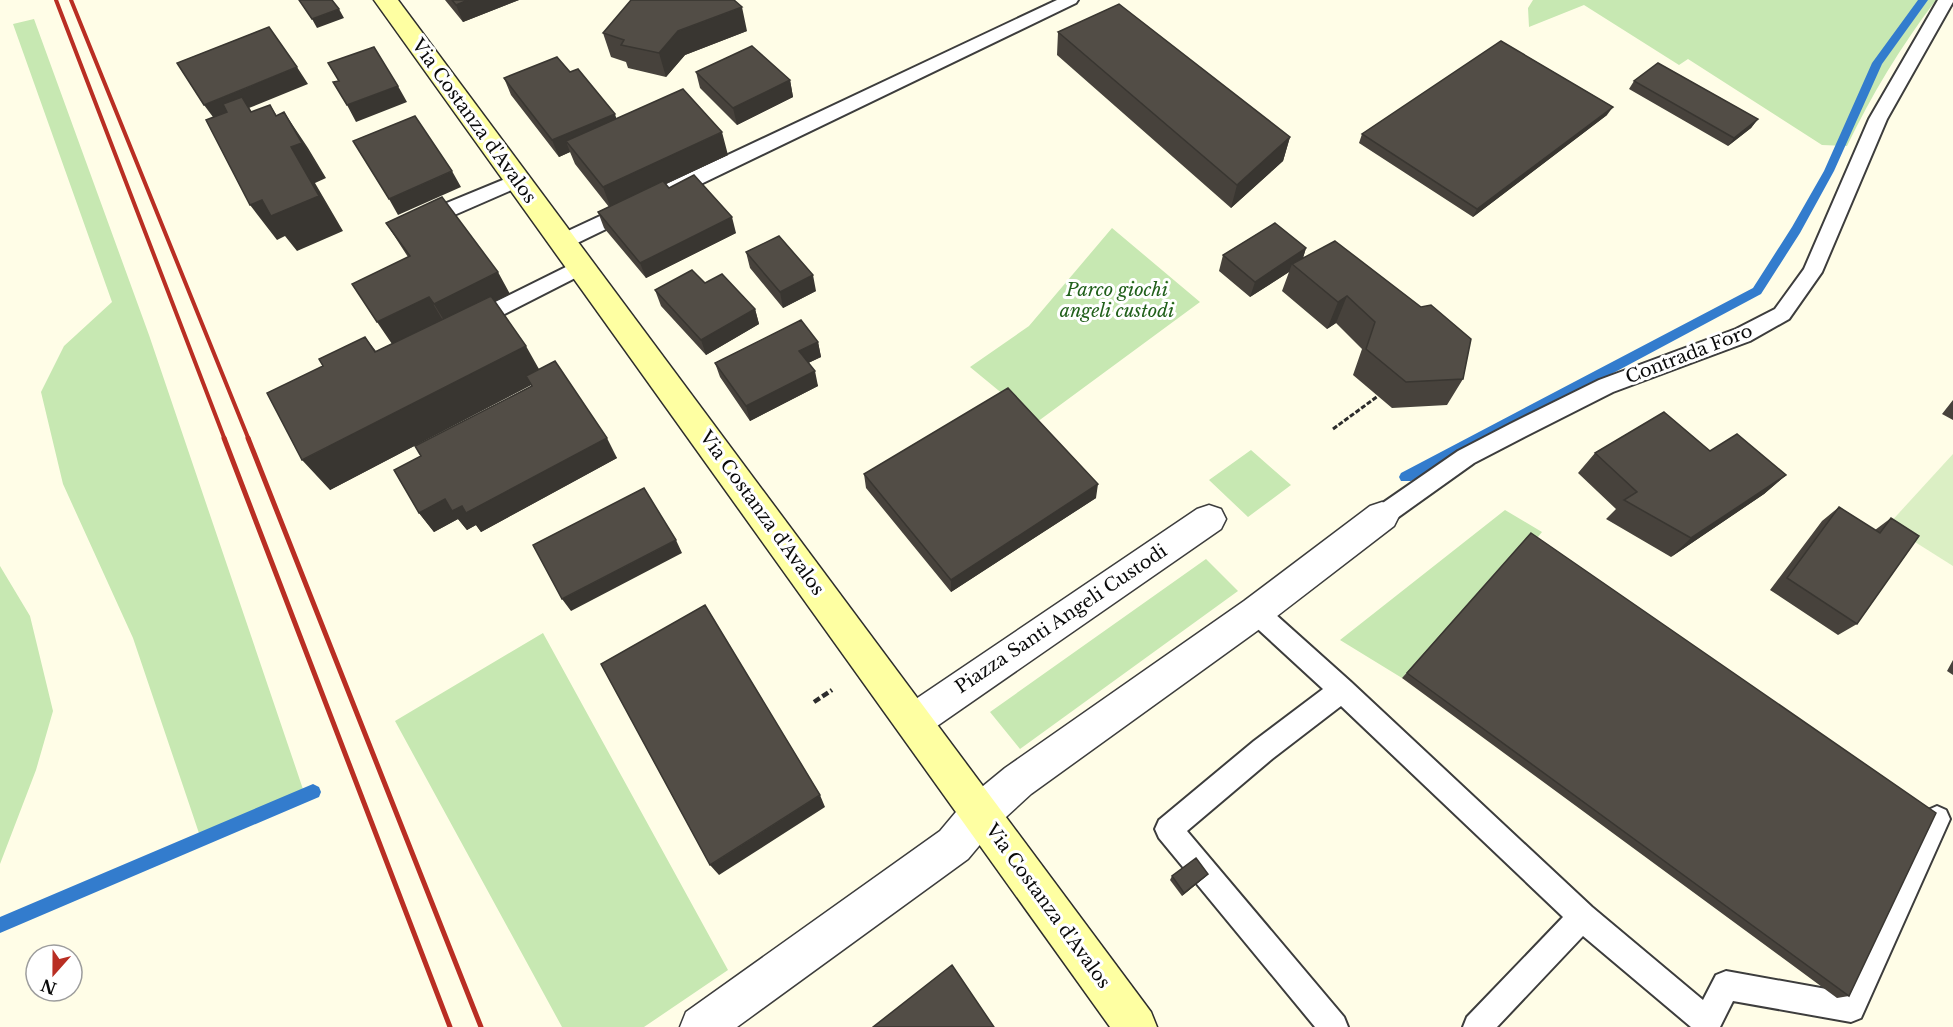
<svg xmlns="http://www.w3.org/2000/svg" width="1953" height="1027" font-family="'Libre Baskerville',serif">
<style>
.green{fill:#c7e8b2}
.pitch{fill:#dbefc4}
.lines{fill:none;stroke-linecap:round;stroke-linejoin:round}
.stream{fill:#337ccd;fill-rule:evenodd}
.lane-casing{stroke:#3d3d3d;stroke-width:4}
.street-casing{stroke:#3d3d3d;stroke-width:3}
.secondary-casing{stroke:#2c2c2c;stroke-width:3}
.path-far1{stroke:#2c2c2c;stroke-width:3;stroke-dasharray:5 2;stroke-linecap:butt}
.path{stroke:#2c2c2c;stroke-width:4.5;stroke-dasharray:7 3;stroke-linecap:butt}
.lane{fill:#fff;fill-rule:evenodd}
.street{fill:#fff;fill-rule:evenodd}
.secondary{fill:#feffa2;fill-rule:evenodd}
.rail-far1{stroke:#b92e23;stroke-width:4}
.rail{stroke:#b92e23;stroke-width:5}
.wall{fill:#47423c}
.shaded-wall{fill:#393631}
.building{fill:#524d46;stroke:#393631;stroke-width:1.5}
.labels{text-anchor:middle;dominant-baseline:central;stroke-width:6;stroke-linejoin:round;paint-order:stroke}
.street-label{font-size:18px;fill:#0a0a0a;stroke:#fff}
.park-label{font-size:18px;font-style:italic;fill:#21601b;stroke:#fff}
</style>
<rect width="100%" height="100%" fill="#fffde7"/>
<path class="green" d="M1533,0H1936C1901,46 1872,94 1847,146L1822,145L1688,59L1679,65L1584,5L1529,27L1528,8Z
M34,19L149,335L307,801L203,845L133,638L63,484L41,392L64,346L112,302L13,24Z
M1112,228L1200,302L1037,422L970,367L1029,326Z
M1251,450L1291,485L1248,517L1209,480Z
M1505,510L1542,532L1533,543L1526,540L1519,546L1402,678L1340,640Z
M1206,559L1238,591L1020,749L990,712Z
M0,566L30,616L53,711L36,770L0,864Z
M543,633L728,970L644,1027H562L395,721Z"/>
<path class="pitch" d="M1953,454V566L1888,525Z"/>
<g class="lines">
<path class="stream" d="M1918,0H1928L1882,64L1834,171L1800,233L1761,294L1411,481H1401L1399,477L1401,473L1753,288L1792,227L1824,171L1872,63Z
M313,784L319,787L321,792L319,797L0,933V917Z"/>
<g class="lane-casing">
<path id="lane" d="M1057,0H1078L1076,3L676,196L669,198L662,196L660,191L662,186Z
M1938,0H1953V2L1887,119L1822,272L1789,319L1750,341L1613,392L1526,436L1474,463L1390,523L1382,526L1374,523L1371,516L1374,509L1458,451L1510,424L1599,380L1736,329L1775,309L1804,269L1869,119Z
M517,174L523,175L526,180L523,185L429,226L422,228L415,226L413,221L415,216Z
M628,203L635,205L637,210L635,215L569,247L562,249L555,247L552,242L555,237Z
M580,260L587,262L590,267L587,272L481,326L474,329L467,326L464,321L467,316Z
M1256,601L1264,604L1351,682L1592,907L1703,1000L1716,975L1726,971L1843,992L1928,810L1937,806L1946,810L1950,819L1861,1018L1851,1022L1733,1001L1720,1027H1691L1583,936L1497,1027H1463L1467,1017L1563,917L1341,706L1272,759L1187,831L1344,1017L1348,1027H1315L1159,838L1155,829L1159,820L1254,741L1323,689L1248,620L1244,612L1248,604Z"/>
</g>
<g class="street-casing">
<path id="street" d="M1382,502L1394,506L1399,516L1394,526L1268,623L1031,794L994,828L968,859L737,1027H680L686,1012L940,831L966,800L1005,768L1244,601L1370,506Z
M1209,505L1221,509L1226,519L1221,529L927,733L914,739L901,733L896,721L901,709L1197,509Z"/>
</g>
<g class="secondary-casing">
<path id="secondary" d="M374,0H398L1151,1012L1157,1027H1110Z"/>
</g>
<path class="path-far1" d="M1333,429L1378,396"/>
<path class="path" d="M814,702L832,690"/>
<use href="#lane" class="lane"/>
<use href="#street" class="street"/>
<use href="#secondary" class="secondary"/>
<path class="rail-far1" d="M56,0L225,440
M71,0L249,440"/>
<path class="rail" d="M224,438L450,1027
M248,438L481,1027"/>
</g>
<path class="wall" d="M445,0H519L463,22Z
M747,31L685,55L666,77L628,68L626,62L611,57L603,33Z
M1058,32L1290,137L1283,161L1231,208L1057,55Z
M696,72L790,80L793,97L737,125L700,88Z
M504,78L616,118L728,155L666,184L669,188L736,233L646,278L604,228L598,212L609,207L575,164L570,152L559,157L511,95Z
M1634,81L1758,119L1751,128L1728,146L1629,89Z
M1607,115L1473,217L1359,143L1362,134Z
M386,223L510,294L495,301L539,370L617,458L481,532L476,525L467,530L458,519L434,532L419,513L421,456L532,387L531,385L330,490L323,366L365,337L376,351L392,344L408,257Z
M1306,248L1303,258L1463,379L1447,405L1392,408L1353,375L1362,349L1336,323L1327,329L1282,291L1289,272L1250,297L1219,271L1223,255Z
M746,252L816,291L783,308L750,268Z
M705,283L755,309L759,324L706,355L661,306L655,290Z
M818,342L821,357L808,363L818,386L750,421L720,377L715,363Z
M1953,400V420L1942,414Z
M1595,453L1786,475L1764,494L1671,557L1606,519L1616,509L1578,473Z
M864,474L1096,498L951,592L866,488Z
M1839,507L1875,530L1891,518L1857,624L1838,635L1770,590L1822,521Z
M1531,533L1849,996L1837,998L1402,678Z
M1953,660V675L1947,671Z
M1172,876L1205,877L1182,896L1170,880Z"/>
<path class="shaded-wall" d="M468,0H519L463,22L456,5Z
M742,7L747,31L685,55L666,77L659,53L678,31Z
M339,9L344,18L317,28L312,19Z
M297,67L308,84L249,108L267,133L216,121L204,105Z
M790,80L793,97L737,125L733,108Z
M398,86L407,102L356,122L347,105Z
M270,105L296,145L284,112L308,148L326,178L315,183L343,231L297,251L285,236L277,240L250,205L291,147L276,116Z
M1613,107L1607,115L1473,217L1477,209Z
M615,114L620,130L566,141L570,152L559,157L552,140Z
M1758,119L1751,128L1728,146L1734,138Z
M722,132L728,155L611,209L603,187Z
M1290,137L1283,161L1231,208L1237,185Z
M452,171L461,187L398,215L389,199Z
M732,217L736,233L646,278L640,263Z
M1306,248L1301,264H1292L1289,272L1250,297L1255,282Z
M498,272L510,294L447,325L434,304Z
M813,275L816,291L783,308L780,292Z
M1347,296L1336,323L1327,329L1338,302Z
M429,297L442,319L392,344L377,322Z
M755,309L759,324L706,355L701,340Z
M818,342L821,357L802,366L799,351Z
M526,346L544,378L526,376L531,385L330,490L302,460Z
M815,371L818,386L750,421L746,406Z
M607,438L617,458L481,532L476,525L467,530L458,519L434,532L419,513L445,499Z
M1786,475L1764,494L1671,557L1691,538Z
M1098,484L1096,498L951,592V580Z
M676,540L682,553L571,611L562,599Z
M820,795L825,807L719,875L710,865Z
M1208,874L1205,877L1182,896L1184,893Z"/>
<path class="building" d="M299,0H332L339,9L312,19Z
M452,0H468L456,5Z
M631,0H734L742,7L678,31L659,53L621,45L624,40L603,33Z
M1119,4L1290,137L1237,185L1058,32Z
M269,27L297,67L204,105L177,63Z
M1501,41L1613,107L1477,209L1362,134Z
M752,46L790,80L733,108L696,72Z
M374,47L398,86L347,105L333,82L339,81L328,63Z
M557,57L570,72L578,69L615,114L552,140L504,78Z
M1658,63L1758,119L1734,138L1634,81Z
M683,89L722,132L603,187L566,141Z
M242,97L251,112L270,105L276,116L284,112L302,143L291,147L319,196L271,216L262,200L250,205L206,120L227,112L223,104Z
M415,116L452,171L389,199L353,141Z
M694,175L732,217L640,263L598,212L663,181L669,188Z
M442,197L498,272L434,304L429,297L377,322L352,284L410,256L386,223Z
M1275,223L1306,248L1255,282L1223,255Z
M779,236L813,275L780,292L746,252Z
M1335,241L1421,307L1431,305L1471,339L1463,379L1406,382L1366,349L1375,322L1347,296L1338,302L1292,264Z
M692,270L705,283L722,274L755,309L701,340L655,290Z
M491,296L526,346L302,460L267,393L323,366L319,359L365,337L375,352Z
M801,320L818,342L799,351L815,371L746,406L715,363Z
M555,361L607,438L466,513L462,506L452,511L445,499L419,513L394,470L421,456L415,446L532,386L526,376Z
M1008,388L1098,484L951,580L864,474Z
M1664,412L1710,451L1737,434L1786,475L1691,538L1624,500L1637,492L1595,453Z
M644,488L676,540L562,599L533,545Z
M1839,507L1880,533L1891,518L1919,536L1857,624L1787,578Z
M1531,533L1936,813L1849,996L1407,673Z
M705,605L820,795L710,865L601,664Z
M1196,858L1208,874L1184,893L1172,876Z
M952,965L994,1027H873Z"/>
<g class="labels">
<g class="street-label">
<text transform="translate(474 121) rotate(54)">Via Costanza d'Avalos</text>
<text transform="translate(1689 354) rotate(-21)">Contrada Foro</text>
<text transform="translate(762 513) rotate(54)">Via Costanza d'Avalos</text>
<text transform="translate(1061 619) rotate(-34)">Piazza Santi Angeli Custodi</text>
<text transform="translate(1048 906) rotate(54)">Via Costanza d'Avalos</text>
</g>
<g class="park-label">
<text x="1117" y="290">Parco giochi<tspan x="1117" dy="21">angeli custodi</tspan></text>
</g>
</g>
<g transform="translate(54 973) rotate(201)"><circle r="28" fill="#ffffff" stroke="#9d9d9d" stroke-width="1.5"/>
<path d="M0-4.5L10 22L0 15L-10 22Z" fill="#b92e23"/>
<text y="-9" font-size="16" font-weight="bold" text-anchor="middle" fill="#0a0a0a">N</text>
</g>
</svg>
